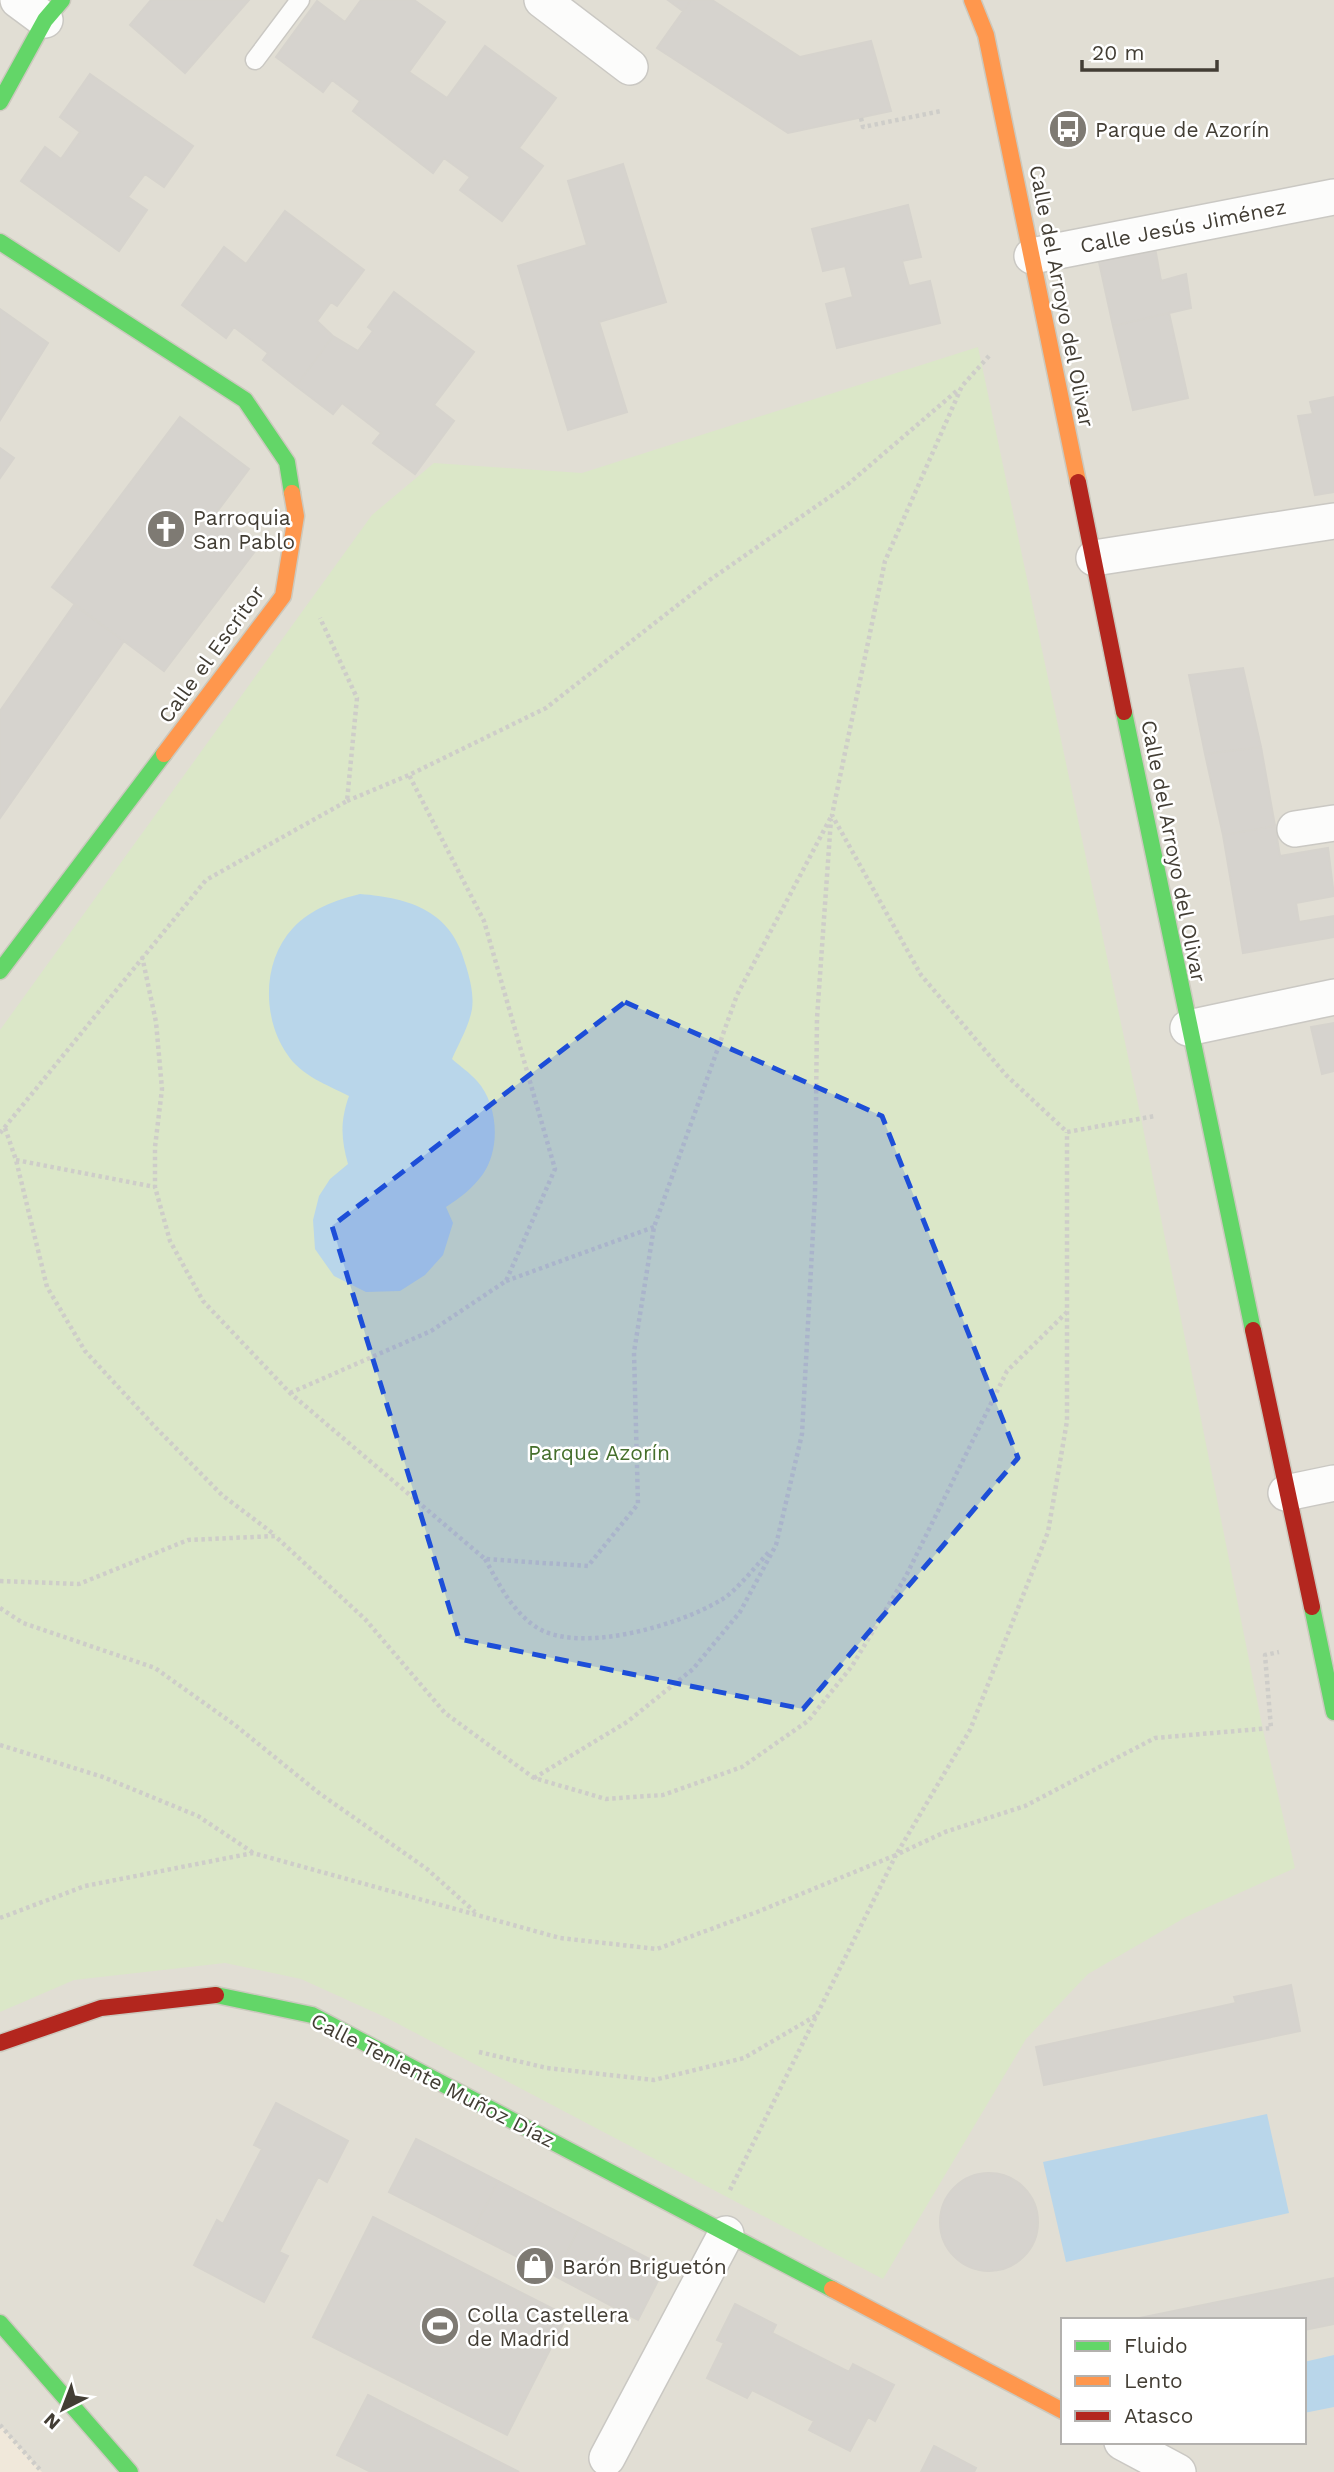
<svg xmlns="http://www.w3.org/2000/svg" width="1334" height="2472" font-family="'Work Sans',sans-serif">
<style>
.residential{fill:#e1ded4;fill-rule:evenodd}
.commercial{fill:#f0e8da}
.green{fill:#dbe7c8}
.water{fill:#b9d6ea}
.building{fill:#d6d3ce;stroke:#d6d3cd;stroke-width:2}
.lines{fill:none;stroke-linecap:round;stroke-linejoin:round}
.lane-casing{stroke:#cac8c3;stroke-width:21}
.street-casing{stroke:#cac8c3;stroke-width:38}
.fast-casing{stroke:#ccc9be;stroke-width:19}
.slow-casing{stroke:#ccc9be;stroke-width:19}
.jam-casing{stroke:#ccc9be;stroke-width:19}
.path{stroke:#cecdc9;stroke-width:4.5;stroke-dasharray:3.5 3.5;stroke-linecap:butt}
.lane{stroke:#fcfcfb;stroke-width:18}
.street{stroke:#fcfcfb;stroke-width:35}
.fast{stroke:#63d668;stroke-width:16}
.slow{stroke:#ff974d;stroke-width:16}
.jam{stroke:#b3261e;stroke-width:16}
.marked{fill:#1d4ed8;fill-opacity:0.2;stroke:#1d4ed8;stroke-width:5;stroke-dasharray:14 9;stroke-linejoin:round}
.labels{text-anchor:middle;dominant-baseline:central;stroke-width:5;stroke-linejoin:round;paint-order:stroke}
.poi-label{font-size:21px;fill:#423d34;stroke:#fff;text-anchor:start}
.street-label{font-size:21px;fill:#423d34;stroke:#fff}
.park-label{font-size:21px;fill:#456f2c;stroke:#fff}
</style>
<rect width="100%" height="100%" fill="#eeece7"/>
<path class="residential" d="M0,0H1334V2472H0ZM1063,2320H1304V2442H1063Z"/>
<path class="commercial" d="M0,2425L42,2472H0Z"/>
<path class="green" d="M978,347L1141,1118L1263,1730L1295,1868L1186,1917L1088,1974L1026,2039L883,2279L387,2018L301,1979L225,1963L74,1980L0,2012V1030L372,515L434,463L582,473Z"/>
<path class="water" d="M360,894C411,898 452,911 466,966C470,979 474,995 472,1009C469,1026 459,1043 452,1059C460,1066 470,1073 477,1081C498,1104 501,1148 483,1174C473,1188 460,1198 446,1207L453,1223L443,1255L425,1275L400,1291L366,1292L334,1276L315,1249L313,1220L319,1196L330,1179L348,1164C341,1139 340,1121 349,1096C328,1085 301,1076 287,1054C262,1018 262,961 293,928C311,909 335,900 360,894Z
M1267,2114L1289,2213L1066,2262L1043,2162Z
M1334,2355V2407L1304,2413V2362Z"/>
<path class="building" d="M151,0H249L185,73L130,25Z
M361,0H414L445,22L409,72L447,98L485,46L556,98L519,148L543,166L502,221L460,190L470,177L444,158L433,173L353,111L360,101L332,80L323,92L276,57L317,1L345,22Z
M668,0H691L683,11Z
M691,0H712L800,57L871,41L891,111L788,133L657,48Z
M90,74L193,146L164,187L145,174L128,197L147,210L119,251L21,181L45,147L61,159L80,132L60,117Z
M623,164L666,302L599,322L627,412L568,430L518,266L587,245L568,181Z
M908,205L921,257L902,261L909,286L930,281L940,323L837,348L826,304L853,297L845,266L823,271L812,229Z
M285,211L364,270L337,306L331,302L317,321L333,336L296,386L263,360L268,353L234,327L226,338L182,305L224,247L246,264Z
M1154,242L1161,281L1186,274L1191,308L1113,326L1097,253Z
M394,292L474,352L434,405L454,421L415,474L373,443L381,433L342,403L333,414L296,386L333,336L358,351L373,331L368,327Z
M0,309L48,343L0,420Z
M1169,313L1188,398L1133,410L1113,326Z
M1334,397V492L1315,495L1298,416L1313,414L1310,402Z
M180,417L249,469L216,513L259,546L164,671L52,587Z
M0,448L14,458L0,478Z
M74,605L124,641L0,818V711Z
M1243,668L1261,747L1205,754L1189,675Z
M1261,747L1275,826L1223,835L1205,754Z
M1275,826L1280,856L1328,848L1334,896L1296,903L1299,922L1334,916V937L1243,953L1223,835Z
M1334,1023V1071L1322,1074L1311,1027Z
M1291,1985L1300,2031L1044,2085L1036,2047L1236,2003L1234,1997Z
M276,2103L348,2141L327,2182L318,2177L279,2252L288,2256L264,2302L194,2265L217,2220L223,2224L262,2149L254,2145Z
M416,2139L498,2181L472,2234L389,2192Z
M940 2222a49 49 0 1 1 98 0a49 49 0 1 1-98 0Z
M498,2181L581,2224L555,2276L472,2234Z
M373,2217L567,2316L507,2435L313,2337Z
M581,2224L665,2267L638,2320L555,2276Z
M1334,2278V2324L1304,2330V2320H1130Z
M735,2304L776,2325L772,2333L849,2372L853,2364L894,2385L875,2421L868,2417L850,2451L809,2430L814,2421L752,2390L747,2398L707,2378L724,2343L717,2340Z
M368,2395L519,2472H371L337,2455Z
M934,2446L976,2468L974,2472H921Z"/>
<g class="lines">
<g class="lane-casing">
<path id="lane" d="M255,60L300,0"/>
</g>
<g class="street-casing">
<path id="street" d="M18,0L45,20
M542,0L630,67
M1032,256L1334,197
M1094,558L1334,521
M1295,829L1334,823
M1188,1028L1334,997
M1286,1493L1334,1483
M1122,2442L1178,2472
M607,2458L726,2234"/>
</g>
<g class="fast-casing">
<path id="fast" d="M0,102L45,20L62,0
M0,242L245,400L287,462L292,493
M1124,712L1253,1330
M0,971L164,754
M1312,1607L1334,1712
M216,1995L312,2015L832,2289
M0,2323L130,2472"/>
</g>
<g class="slow-casing">
<path id="slow" d="M972,0L986,35L1078,482
M164,754L283,596L296,516L292,493
M832,2289L1063,2411"/>
</g>
<g class="jam-casing">
<path id="jam" d="M1078,482L1124,712
M1253,1330L1312,1607
M0,2043L101,2008L216,1995"/>
</g>
<path class="path" d="M861,118L863,127L941,111
M989,356L962,386L885,561L832,815L921,975L1006,1075L1067,1132L1155,1116
M347,801L409,775L546,708L711,579L847,485L959,389
M142,956L156,1022L162,1089L155,1147V1187L170,1241L203,1301L290,1393L485,1559L588,1566L638,1504L634,1352L654,1227L737,995L832,815
M5,1128L16,1160L47,1287L85,1351L157,1429L222,1495L275,1535
M0,1133L206,880L347,801L357,698L320,618
M16,1160L155,1187
M506,1281L654,1227
M290,1393L431,1331L506,1281L555,1169L484,921L409,775
M485,1559C499,1584 511,1610 536,1627C579,1655 680,1625 721,1600C736,1592 757,1564 770,1551
M0,1581L79,1584L188,1540L275,1536L365,1619L445,1713L534,1778L606,1799L663,1795L742,1767L808,1721L852,1666L906,1576L1007,1371L1068,1311
M0,1608L23,1623L155,1668L235,1725L319,1793L427,1869L475,1912
M0,1745L103,1777L198,1816L252,1852
M534,1778L627,1722L693,1669L740,1612L776,1545L802,1434L815,1195L817,1018L831,819
M0,1918L85,1886L253,1853L560,1938L657,1949L757,1912L896,1855L970,1730L1048,1532L1067,1421V1132
M479,2052L547,2068L654,2080L744,2058L817,2015
M730,2190L896,1855L945,1832L1025,1806L1155,1738L1271,1728L1265,1655L1279,1652
M0,2425L42,2472"/>
<use href="#lane" class="lane"/>
<use href="#street" class="street"/>
<use href="#fast" class="fast"/>
<use href="#slow" class="slow"/>
<use href="#jam" class="jam"/>
</g>
<path class="marked" d="M625,1002L882,1116L1018,1458L803,1709L459,1639L332,1226Z"/>
<defs>
<g id="bus-disc" transform="scale(2.0125)"><circle r="9.5" fill="#7e7a73" stroke="#fff"/><path d="M-5-6H5V4H4V6H2V4H-2V6H-4V4H-5ZM-3.5-4V0h7V-4ZM-3.5 1.2v1.5H-2V1.2ZM2 1.2v1.5H3.5V1.2Z" fill="#fff"/></g>
<g id="church-disc" transform="scale(2.0125)"><circle r="9.5" fill="#7e7a73" stroke="#fff"/><path d="M-1.2-6h2.4v3.5h3.3v2.4h-3.3V6h-2.4V-.1h-3.3v-2.4h3.3Z" fill="#fff"/></g>
<g id="shop-disc" transform="scale(2.0125)"><circle r="9.5" fill="#7e7a73" stroke="#fff"/><path d="M-5-2.5h2.3a2.7 3.5 0 0 1 5.4 0H5L5.5 6h-11ZM-1.5-2.5h3a1.5 2.3 0 0 0-3 0Z" fill="#fff"/></g>
<g id="stadium-disc" transform="scale(2.0125)"><circle r="9.5" fill="#7e7a73" stroke="#fff"/><path d="M0-5a6.5 5 0 1 0 0 10a6.5 5 0 1 0 0-10ZM-3.5-1.8h7v3.6h-7Z" fill="#fff"/></g>
</defs>
<g fill-rule="evenodd">
<use href="#bus-disc" x="1068" y="129"/>
<use href="#church-disc" x="166" y="529"/>
<use href="#shop-disc" x="535" y="2266"/>
<use href="#stadium-disc" x="440" y="2326"/>
</g>
<g class="labels">
<g class="poi-label">
<text x="1095" y="129">Parque de Azorín</text>
<text x="193" y="517">Parroquia<tspan x="193" dy="24">San Pablo</tspan></text>
<text x="562" y="2266">Barón Briguetón</text>
<text x="467" y="2314">Colla Castellera<tspan x="467" dy="24">de Madrid</tspan></text>
</g>
<g class="street-label">
<text transform="translate(1183 226) rotate(-11)">Calle Jesús Jiménez</text>
<text transform="translate(1062 296) rotate(79)">Calle del Arroyo del Olivar</text>
<text transform="translate(211 654) rotate(-54)">Calle el Escritor</text>
<text transform="translate(1174 851) rotate(79)">Calle del Arroyo del Olivar</text>
<text transform="translate(433 2080) rotate(27)">Calle Teniente Muñoz Díaz</text>
</g>
<g class="park-label">
<text x="599" y="1452">Parque Azorín</text>
</g>
</g>
<rect x="1061" y="2318" width="245" height="126" fill="#ffffff" stroke="#b3b1ae" stroke-width="2"/>
<rect x="1075" y="2341" width="35" height="10" fill="#63d668" stroke="#b3b1ae" stroke-width="2"/>
<text x="1124" y="2353" font-size="21" fill="#423d34">Fluido</text>
<rect x="1075" y="2376" width="35" height="10" fill="#ff974d" stroke="#b3b1ae" stroke-width="2"/>
<text x="1124" y="2388" font-size="21" fill="#423d34">Lento</text>
<rect x="1075" y="2411" width="35" height="10" fill="#b3261e" stroke="#b3b1ae" stroke-width="2"/>
<text x="1124" y="2423" font-size="21" fill="#423d34">Atasco</text>
<g transform="translate(63 2409) rotate(222)" stroke="#ffffff" stroke-width="5" paint-order="stroke">
<path d="M0-5L12 26L0 18L-12 26Z" fill="#423d34"/>
<text y="-10" font-size="19" font-weight="bold" text-anchor="middle" fill="#423d34">N</text>
</g>
<path d="M1082 60v10h135v-10" fill="none" stroke="#423d34" stroke-width="3.5"/>
<text x="1092" y="60" font-size="21" fill="#423d34" stroke="#ffffff" stroke-width="5" paint-order="stroke">20 m</text>
</svg>
